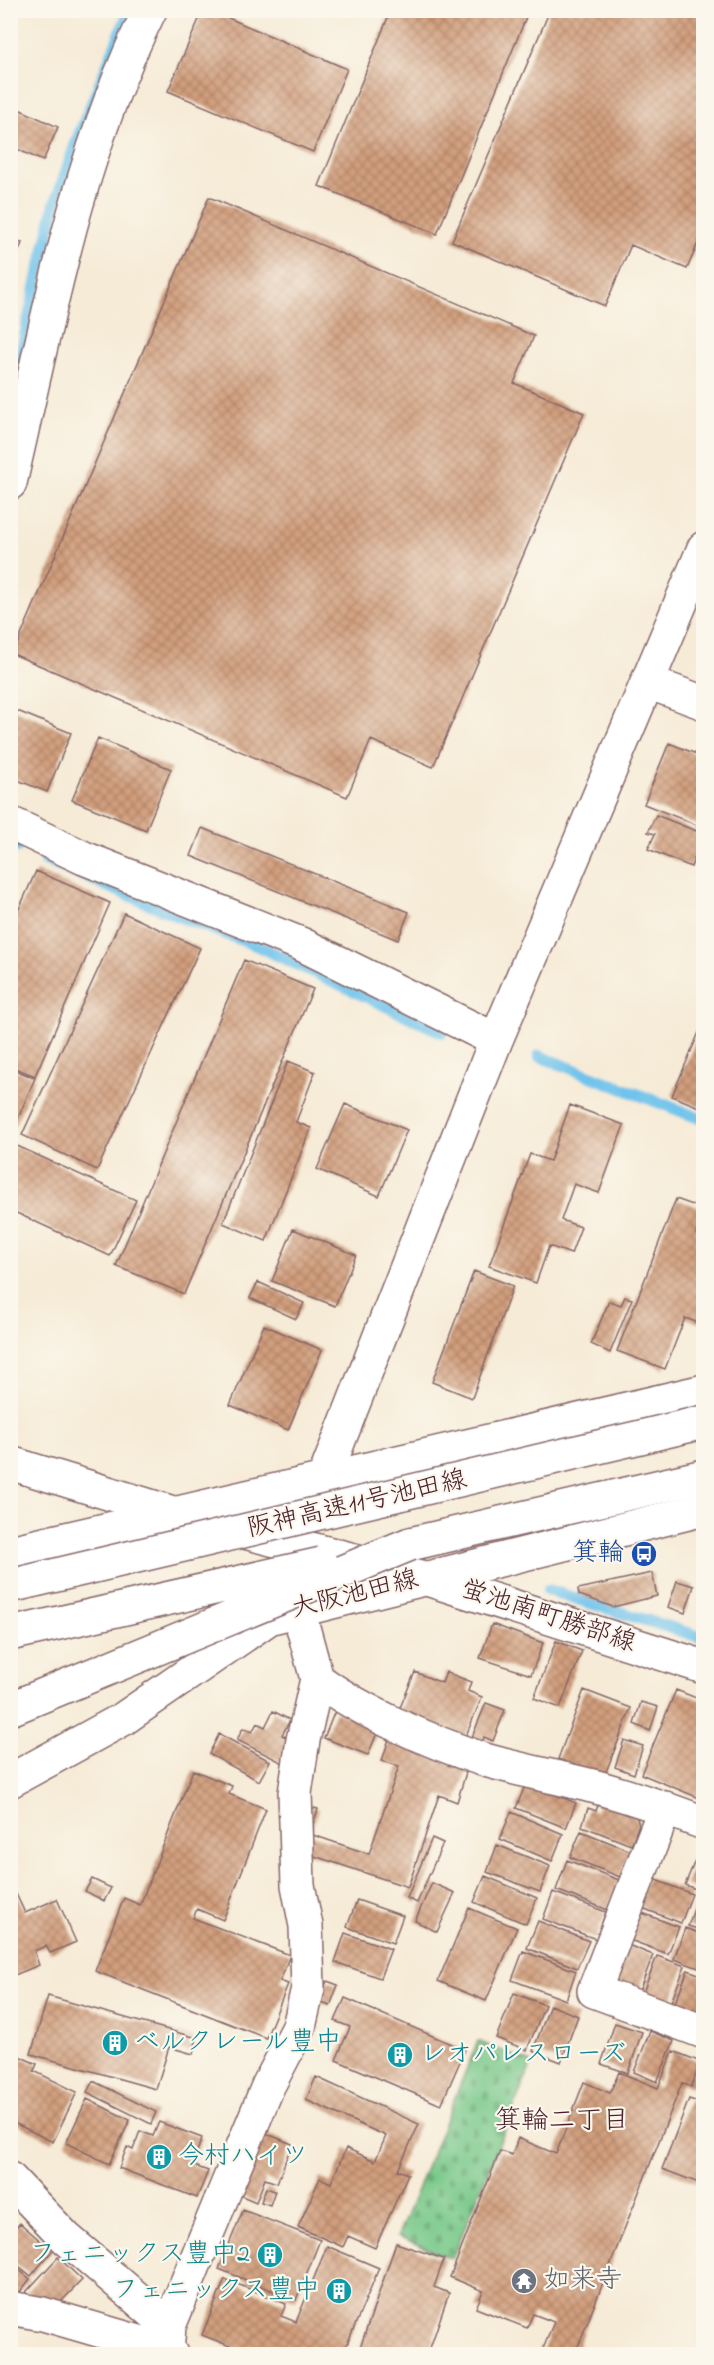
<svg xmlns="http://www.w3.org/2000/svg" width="714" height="2365" font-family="'Indie Flower','Klee One',sans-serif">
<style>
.cemetery{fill:url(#cemetery-stones);stroke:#60745a;stroke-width:1.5}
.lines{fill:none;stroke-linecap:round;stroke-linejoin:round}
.stream{stroke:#70c3ec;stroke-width:12}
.building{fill:url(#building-cross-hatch)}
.minor-casing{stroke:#866667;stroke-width:36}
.major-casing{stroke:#866667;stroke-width:36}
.highway-casing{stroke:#866667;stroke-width:36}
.minor{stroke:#fff;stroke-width:33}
.major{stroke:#fff;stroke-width:33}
.highway{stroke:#fff;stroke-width:33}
.highway-bridge-casing{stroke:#866667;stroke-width:36;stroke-linecap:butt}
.highway-bridge{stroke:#fff;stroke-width:33}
.labels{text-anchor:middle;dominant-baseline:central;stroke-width:4.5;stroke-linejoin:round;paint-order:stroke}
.street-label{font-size:26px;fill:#4a1f2b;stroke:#fbf7ec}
.transit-label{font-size:26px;fill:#164399;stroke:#fbf7ec;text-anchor:end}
.culture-label{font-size:26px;fill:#0d838f;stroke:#fbf7ec;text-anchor:start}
.worship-label{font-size:26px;fill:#5b616d;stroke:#fbf7ec;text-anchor:start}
.neighbourhood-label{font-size:27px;fill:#4a1f2b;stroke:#fbf7ec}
</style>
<defs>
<pattern id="cemetery-stones" width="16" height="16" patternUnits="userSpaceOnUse" patternTransform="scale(1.5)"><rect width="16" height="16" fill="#77c889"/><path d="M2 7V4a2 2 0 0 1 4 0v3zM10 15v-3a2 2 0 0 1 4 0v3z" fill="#68ab76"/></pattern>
<pattern id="building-cross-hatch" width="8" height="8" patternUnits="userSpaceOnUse" patternTransform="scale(1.5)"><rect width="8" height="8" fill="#d29f7d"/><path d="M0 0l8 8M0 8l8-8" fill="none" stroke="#ac8167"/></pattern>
</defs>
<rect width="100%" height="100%" fill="#fbf7ec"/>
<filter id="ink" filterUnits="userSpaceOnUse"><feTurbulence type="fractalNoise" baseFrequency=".0167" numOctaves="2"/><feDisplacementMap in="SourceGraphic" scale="12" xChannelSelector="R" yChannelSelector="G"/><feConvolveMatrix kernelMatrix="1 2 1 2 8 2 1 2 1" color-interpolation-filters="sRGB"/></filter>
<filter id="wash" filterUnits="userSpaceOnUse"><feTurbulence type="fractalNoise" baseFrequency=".008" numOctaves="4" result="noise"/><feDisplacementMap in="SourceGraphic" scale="24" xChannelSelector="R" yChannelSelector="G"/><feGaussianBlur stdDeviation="1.35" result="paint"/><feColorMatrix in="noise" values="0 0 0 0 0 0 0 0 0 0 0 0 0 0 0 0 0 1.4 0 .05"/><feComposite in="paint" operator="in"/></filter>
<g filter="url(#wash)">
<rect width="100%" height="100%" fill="#f6ebd7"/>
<path class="cemetery" d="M478,2041L532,2063L452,2259L398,2236Z"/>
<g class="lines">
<path class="stream" d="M10,401L55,204L79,135L130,10
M10,844L17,847
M46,860L188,920L258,946L442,1032
M539,1056L704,1120
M548,1590L704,1638"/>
</g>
<g id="blocks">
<path class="building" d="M203,10H210L347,69L313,152L168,91Z
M391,10H529L437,234L319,186Z
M550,10H704V229L687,269L631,245L605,306L452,241Z
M10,105L58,127L43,161L10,146Z
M209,197L534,336L514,383L584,413L433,767L371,740L347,797L13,654Z
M10,238L22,243L11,270H10Z
M10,708L71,733L47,792L10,777Z
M98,738L171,769L146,830L72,800Z
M669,743L704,757V828L644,804Z
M656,815L704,834L691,867L648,849L655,834L648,832Z
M202,828L409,912L398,940L191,856Z
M36,871L110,903L35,1076L10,1066V929Z
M124,913L200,948L97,1170L22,1135Z
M244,960L313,989L184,1294L116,1266Z
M703,1023H704V1109L672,1096Z
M288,1061L315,1072L296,1122L311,1128L266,1241L223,1223Z
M10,1068L35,1078L11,1135H10Z
M345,1104L407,1130L379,1196L317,1169Z
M570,1105L624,1125L599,1193L574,1184L561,1220L581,1227L571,1254L549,1246L536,1283L489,1266L530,1154L550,1161Z
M15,1145L136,1200L110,1256L10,1210V1154Z
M676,1199L704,1209V1216L696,1234L704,1238V1325L685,1318L665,1369L617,1351Z
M293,1229L356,1255L335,1306L272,1281Z
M474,1271L513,1286L472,1398L432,1382Z
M258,1282L304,1303L296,1319L250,1298Z
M625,1297L632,1299L610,1353L591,1344L609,1301L621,1305Z
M264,1325L322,1350L288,1430L230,1405Z
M652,1573L657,1596L613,1607L579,1595L578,1589Z
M677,1581L694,1586L685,1613L668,1607Z
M492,1624L543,1643L531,1675L480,1658Z
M556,1641L582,1651L560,1708L534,1698Z
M415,1672L442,1683L446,1672L471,1682L468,1691L482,1697L465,1738L399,1710Z
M584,1690L631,1708L604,1777L558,1759Z
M676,1690L704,1701V1800L641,1774Z
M641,1702L658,1707L650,1731L634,1724Z
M486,1703L505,1710L493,1741L484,1737L481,1746L470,1742Z
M273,1711L290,1720L282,1735L294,1742L283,1763L237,1740L243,1728L252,1732L257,1723L265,1727Z
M335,1711L379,1728L368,1755L324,1738Z
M219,1734L270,1761L259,1781L209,1754Z
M389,1739L468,1766L457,1802L439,1795L408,1887L296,1850L311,1807L318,1809L310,1834L369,1854L399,1766L382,1761Z
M624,1740L643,1746L634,1774L615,1767Z
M193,1770L232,1786L229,1794L266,1809L223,1920L197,1909L193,1918L290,1955L280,1981L288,1984L266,2038L95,1971L124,1898L140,1905Z
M526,1783L576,1803L566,1828L516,1808Z
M601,1797L634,1810L639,1824L631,1845L582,1826L588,1808L596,1811Z
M511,1812L563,1834L552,1861L500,1839Z
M581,1831L631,1851L620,1877L570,1857Z
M432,1838L443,1843L417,1903L407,1898Z
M704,1838V1892L685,1885Z
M497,1845L550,1866L540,1892L487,1872Z
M567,1860L619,1880L608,1910L556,1890Z
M485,1876L537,1898L526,1924L474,1902Z
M648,1877L692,1894L681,1923L637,1906Z
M92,1879L111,1888L104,1901L85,1891Z
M10,1881L25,1913L57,1899L76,1942L50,1953L46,1946L34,1951L39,1965L10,1977Z
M432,1883L455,1893L437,1932L415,1921Z
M553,1892L606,1912L596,1939L543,1919Z
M699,1895L704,1896V1931L688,1926Z
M357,1900L403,1916L393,1943L347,1927Z
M469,1908L517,1928L486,2001L438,1981Z
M637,1911L679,1927L668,1954L627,1939Z
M538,1921L589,1941L577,1968L527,1948Z
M685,1928L704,1935V1970L674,1959Z
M345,1933L391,1949L380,1978L335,1962Z
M623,1943L653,1955L638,1994L617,1986L610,1976Z
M523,1951L576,1971L566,2000L512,1980Z
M657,1956L685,1966L670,2005L642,1995Z
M688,1970L704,1976V2020L673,2008Z
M327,1981L338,1985L330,2006L319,2002Z
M514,1993L545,2005L527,2050L496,2038Z
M48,1996L197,2038L193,2054L169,2047L156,2089L31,2054Z
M345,1998L465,2050L441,2105L336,2060L350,2027L335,2021Z
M550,2005L578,2016L561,2062L533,2051Z
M615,2023L642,2032L628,2073L601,2064Z
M650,2031L674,2041L657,2082L634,2072Z
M10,2042L18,2046L14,2054L37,2064L34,2071L77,2092L53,2142L10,2121Z
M673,2051L701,2062L691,2087L682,2083L575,2354H541L554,2322L533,2314L527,2328L476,2308L483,2291L450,2277L500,2151L512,2155L518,2138L556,2154L584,2082L610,2093L619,2072L658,2088Z
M316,2077L419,2124L398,2170L408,2174L375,2248L348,2236L343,2247L298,2227L320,2178L331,2183L346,2148L375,2161L386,2136L306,2100Z
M93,2081L156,2112L151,2124L87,2092Z
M87,2099L130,2120L109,2164L66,2143Z
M689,2099L704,2104V2185L662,2169Z
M159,2122L202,2138L192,2165L208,2171L197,2198L119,2168L127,2147L133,2150L140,2131L153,2136Z
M260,2131L292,2144L277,2183L265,2179L256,2202L235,2193Z
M266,2188L275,2191L270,2205L261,2202Z
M243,2210L320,2240L296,2300L219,2269Z
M20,2223L52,2251L31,2276L10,2259V2234Z
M396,2243L444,2259L434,2287L449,2293L428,2354H358Z
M327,2246L379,2268L343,2354H250L202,2335L225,2279L286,2304L281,2316L296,2322Z
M58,2257L82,2280L56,2307L46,2298L40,2305L26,2292Z
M10,2262L30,2279L15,2298L10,2294Z"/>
</g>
</g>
<g filter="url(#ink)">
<use href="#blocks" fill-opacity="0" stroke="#866667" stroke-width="1.5"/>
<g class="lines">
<g class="minor-casing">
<path id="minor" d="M10,483C47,324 76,158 150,10
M648,682L704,703
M10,823L84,858L301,944L496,1040
M10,1463L186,1517
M323,1481L496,1040L704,548
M233,1529L424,1578L704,1667
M317,1679C363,1713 431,1742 485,1760C523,1771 562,1778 600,1788C635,1798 670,1810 704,1823
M10,1781L123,1719L272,1616
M665,1808L594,1991L704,2032
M10,2179L66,2238L169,2326
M10,2308L43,2314L146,2344L171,2354
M167,2353L169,2326L268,2086L299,2027L308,1988L306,1926L298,1885L295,1793L303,1740L317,1679L298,1609"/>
</g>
<g class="major-casing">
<path id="major" d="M10,1552L704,1391
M248,1623L704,1509"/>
</g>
<g class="highway-casing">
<path id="highway" d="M410,1544L704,1476"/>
</g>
<use href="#minor" class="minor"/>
<use href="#major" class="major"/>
<use href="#highway" class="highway"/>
<g class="highway-bridge-casing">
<path id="highway-bridge" d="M10,1586L704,1422
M10,1634L321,1564
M10,1709L410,1544"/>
</g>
<use href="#highway-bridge" class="highway-bridge"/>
</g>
</g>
<defs>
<g id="bus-disc" transform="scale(1.35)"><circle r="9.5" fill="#1a4fb4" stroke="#fbf7ec"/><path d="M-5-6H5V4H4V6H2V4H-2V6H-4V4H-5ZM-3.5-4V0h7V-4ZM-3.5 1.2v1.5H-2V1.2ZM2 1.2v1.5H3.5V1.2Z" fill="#fff"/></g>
<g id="building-disc" transform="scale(1.35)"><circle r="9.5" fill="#0f9aa8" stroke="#fbf7ec"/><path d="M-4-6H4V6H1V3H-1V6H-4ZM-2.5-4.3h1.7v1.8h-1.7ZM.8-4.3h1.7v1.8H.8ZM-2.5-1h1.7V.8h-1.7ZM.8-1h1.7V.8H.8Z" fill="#fff"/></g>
<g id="temple-disc" transform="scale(1.35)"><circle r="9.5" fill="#6b7280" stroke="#fbf7ec"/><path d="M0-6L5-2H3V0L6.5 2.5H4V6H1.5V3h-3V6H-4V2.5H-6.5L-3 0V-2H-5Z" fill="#fff"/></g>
</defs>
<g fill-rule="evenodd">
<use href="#bus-disc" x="644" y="1554"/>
<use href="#building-disc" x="115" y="2043"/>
<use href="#building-disc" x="400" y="2055"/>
<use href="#building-disc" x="159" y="2157"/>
<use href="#building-disc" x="270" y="2255"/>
<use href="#temple-disc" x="524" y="2281"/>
<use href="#building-disc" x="339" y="2291"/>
</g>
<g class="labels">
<g class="street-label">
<text transform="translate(357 1505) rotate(-13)">阪神高速11号池田線</text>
<text transform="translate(355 1595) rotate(-14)">大阪池田線</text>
<text transform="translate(548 1617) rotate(18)">蛍池南町勝部線</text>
</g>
<g class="transit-label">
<text x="624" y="1554">箕輪</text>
</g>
<g class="culture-label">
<text x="134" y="2043">ベルクレール豊中</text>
<text x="420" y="2055">レオパレスローズ</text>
<text x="178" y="2157">今村ハイツ</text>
<text x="250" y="2255" text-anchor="end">フェニックス豊中2</text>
<text x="320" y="2291" text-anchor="end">フェニックス豊中</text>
</g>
<g class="worship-label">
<text x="544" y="2281">如来寺</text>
</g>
<g class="neighbourhood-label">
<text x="562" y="2121">箕輪二丁目</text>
</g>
</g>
<rect width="714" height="2365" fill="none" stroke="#fbf7ec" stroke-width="36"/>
</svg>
